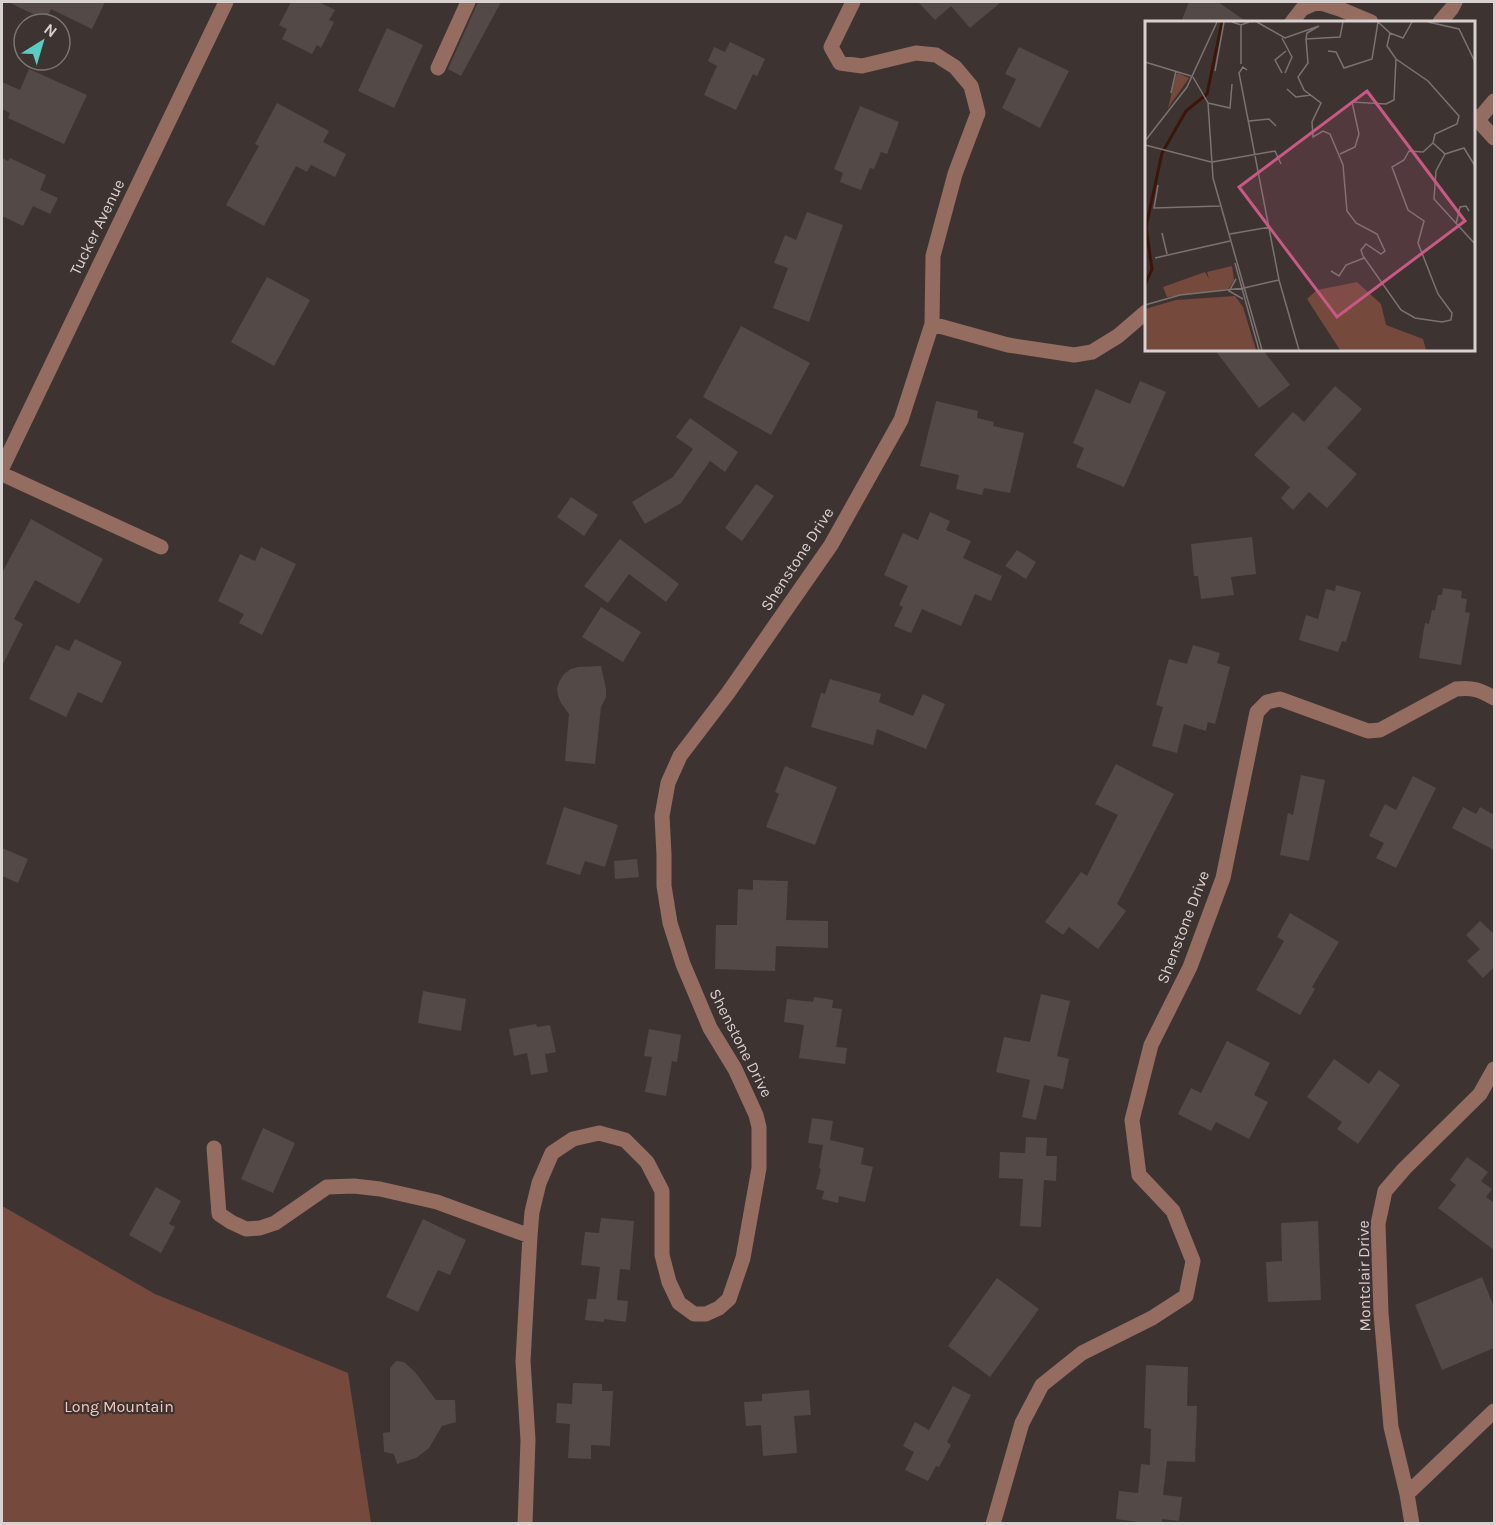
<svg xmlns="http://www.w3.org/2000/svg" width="1496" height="1525" font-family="Karla,sans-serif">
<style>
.green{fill:#75493c}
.building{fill:#534a47}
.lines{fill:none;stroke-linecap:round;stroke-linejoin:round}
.minor{stroke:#956c60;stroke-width:15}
.labels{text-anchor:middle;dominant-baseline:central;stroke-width:4.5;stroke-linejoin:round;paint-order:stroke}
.street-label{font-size:16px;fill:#d7d1cf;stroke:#3d3432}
.park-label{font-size:16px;fill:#f8c8bb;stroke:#3d3432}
.inset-river{fill:none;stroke:#3c150a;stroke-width:3}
.inset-road{fill:none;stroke:#7b7371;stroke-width:1.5}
.view{fill:#c95984;fill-opacity:0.15;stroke:#c95984;stroke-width:3}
.inset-edge{fill:none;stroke:#d7d1cf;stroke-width:3}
</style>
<rect width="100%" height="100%" fill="#3d3432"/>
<path class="green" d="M2,1207H4L155,1294L348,1373L371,1523H2Z"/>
<path class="building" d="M8,2H105L92,29L51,9L46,20Z
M291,2H319L335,10L329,20L334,22L321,48L317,45L312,54L282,39L287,29L279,25Z
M478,2H501L461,76L448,69Z
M918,2H1001L970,28L951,6L935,20Z
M1189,2H1218L1247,22H1181Z
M387,28L423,45L394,108L358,91Z
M730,42L765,59L757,76L753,74L736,110L704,95L717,66L708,61L714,47L725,52Z
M1019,47L1069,71L1040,128L1002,108L1016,79L1005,74Z
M29,69L87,95L64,144L8,118L10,113L2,109V82L20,90Z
M277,103L329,131L323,142L346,154L335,177L311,165L307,172L296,166L264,226L226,205L259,146L255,144Z
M860,106L899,122L887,154L881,152L874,169L870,168L861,190L840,182L843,173L834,169Z
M2,158L8,161L10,158L46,175L40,190L58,198L50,214L33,206L23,226L2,216Z
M807,212L843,225L809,322L773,308L788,268L774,263L785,235L796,240Z
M267,277L310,300L274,366L231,342Z
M741,326L810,363L771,435L703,397Z
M1215,350H1263L1290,385L1259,408Z
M1140,381L1166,392L1124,487L1076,467L1084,448L1073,443L1096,389L1130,404Z
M1335,386L1362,409L1327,448L1357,474L1327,508L1309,492L1293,510L1281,498L1290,487L1254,455L1293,412L1304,422Z
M936,401L978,411L977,418L994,422L993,426L1024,433L1010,493L984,488L982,495L956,489L959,475L920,466Z
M690,418L738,452L725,472L710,461L681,503L645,524L632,502L673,477L693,449L676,437Z
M756,484L774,496L742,541L725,528Z
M571,497L598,515L584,536L557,517Z
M930,512L950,521L946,530L971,541L963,558L1002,576L991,601L975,594L961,626L922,609L911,633L894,626L903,607L899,605L908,586L884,575L903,533L918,540Z
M31,519L103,559L79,604L35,580L14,619L23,624L2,666V573Z
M1252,537L1256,574L1231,577L1234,595L1201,599L1198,576H1194L1191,544Z
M620,539L679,584L666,602L629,574L608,603L584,586Z
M261,547L296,564L262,635L239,623L244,614L218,601L240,554L255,561Z
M1017,550L1036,562L1026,579L1005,566Z
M1336,585L1361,592L1346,642L1342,641L1338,652L1299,640L1306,615L1318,619L1326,589L1335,591Z
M1443,588L1462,591L1461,598L1467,599L1465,612L1470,613L1461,665L1419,658L1425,623L1429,624L1432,610H1435L1438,595H1442Z
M601,607L641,632L623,662L582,637Z
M75,639L122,662L102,703L78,692L66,717L29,699L56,645L69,651Z
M1193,645L1220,653L1217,663L1230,667L1215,724L1208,722L1206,731L1184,724L1177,753L1152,746L1163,707L1156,705L1169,659L1187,664Z
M601,666L606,689V697L601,707L595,764L565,761L569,714L561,703L558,696L557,688L560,680L564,674L571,669L578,667Z
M830,679L881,694L879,702L913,716L923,694L945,704L926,749L877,729L873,745L811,727L821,693L825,694Z
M1116,764L1174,794L1117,904L1126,911L1098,949L1069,927L1063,935L1045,922L1081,872L1087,876L1118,815L1095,804Z
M785,766L837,787L815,845L766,827L779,794L775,792Z
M1301,775L1325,780L1309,861L1280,855L1288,813L1293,815Z
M1413,776L1436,788L1396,868L1376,858L1384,843L1369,836L1385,804L1396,810Z
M564,807L618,825L605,867L585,861L580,875L546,864Z
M1463,807L1476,814L1480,807L1494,815V850L1452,828Z
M2,848L28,859L18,883L2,876Z
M637,859L639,877L615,879L614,861Z
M753,880L788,881L786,920L828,921V948L776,946L775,971L715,969L716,925H737L738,889L753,890Z
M1290,913L1339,942L1312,987L1315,989L1300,1015L1256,990L1284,941L1277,937Z
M1480,921L1494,934V967L1483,978L1467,961L1480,949L1466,935Z
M423,991L466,999L461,1031L418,1023Z
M1041,994L1070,1001L1057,1056L1069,1059L1063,1089L1044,1085L1036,1120L1022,1117L1030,1080L996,1072L1004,1037L1030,1042Z
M814,997L833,1000L832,1008L842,1009L836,1047L847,1048L845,1064L799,1058L804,1025L784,1022L787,999L813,1002Z
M536,1024L537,1027L550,1025L556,1052L545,1054L548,1072L531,1075L527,1053L514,1056L509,1029Z
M649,1029L681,1035L677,1062L672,1061L666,1096L645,1092L652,1057L644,1056Z
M1227,1041L1270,1063L1254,1095L1268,1102L1249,1139L1216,1122L1211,1131L1178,1114L1191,1088L1201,1093Z
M1334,1059L1369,1084L1379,1070L1400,1085L1358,1144L1337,1129L1342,1122L1307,1097Z
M812,1118L833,1121L830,1140L864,1148L861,1164L873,1167L865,1202L839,1196L838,1203L822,1199L824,1191L816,1189L821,1169L819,1168L823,1145L808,1143Z
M263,1128L295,1143L273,1193L241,1179Z
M1026,1137L1047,1138L1046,1156H1057L1056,1181L1044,1180L1041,1227L1020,1226L1023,1179L999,1178L1000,1152L1025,1153Z
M1467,1157L1488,1172L1481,1181L1492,1189L1486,1197L1494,1203V1250L1438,1208L1456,1185L1450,1180Z
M156,1187L181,1201L169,1224L175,1227L161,1253L129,1235Z
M601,1218L634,1221L630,1270L620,1269L617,1300L628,1301L626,1322L604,1319V1322L585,1320L588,1299H596L600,1267L581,1265L585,1232L599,1233Z
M423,1219L466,1240L450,1275L438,1270L418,1312L386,1297Z
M1318,1221L1321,1300L1268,1302L1266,1262L1282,1261L1281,1223Z
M1482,1277L1494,1307V1348L1442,1370L1415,1305Z
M997,1278L1039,1309L990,1377L948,1346Z
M396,1361L404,1362L415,1372L436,1400H455L456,1422L442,1426L429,1448L416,1458L397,1464L394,1454L384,1452L383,1433L390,1432V1368Z
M1146,1365L1188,1367L1187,1406H1197L1195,1462L1167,1461L1163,1495L1182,1497L1179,1521L1162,1519V1524H1138V1522L1116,1519L1119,1491L1138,1493L1141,1464L1150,1465L1151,1429L1144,1428Z
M573,1383L602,1384V1391H613L610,1446L591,1445V1459L568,1458L570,1424L556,1423L557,1403L572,1404Z
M953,1386L971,1395L947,1442L951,1445L939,1467L936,1466L928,1481L905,1470L914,1452L903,1446L915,1422L929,1430Z
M809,1390L811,1415L794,1416L797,1453L763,1456L761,1425L746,1426L744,1402L762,1401V1394Z"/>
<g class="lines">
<path class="minor" d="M1292,22L1302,9L1318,2L1340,9L1371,22
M1440,22L1452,8L1455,2
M438,68L468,2
M1474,116L1494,138
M1478,120L1494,101
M932,324L1008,345L1074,355L1092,352L1118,336L1146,312
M2,468L226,2
M2,474L161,547
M214,1148L219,1214L231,1222L246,1229L260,1228L275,1223L327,1187L354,1186L380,1189L437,1202L530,1236
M1407,1494L1494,1411
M525,1524L528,1440L523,1361L530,1236L532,1212L539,1183L552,1153L573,1139L599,1133L625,1140L647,1162L662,1191V1255L669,1282L679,1303L694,1314H706L719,1308L729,1299L743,1258L759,1168V1127L756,1115L735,1069L710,1028L683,964L670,923L664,886V855L662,816L668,783L680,756L728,693L831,545L901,420L932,324L933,256L955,174L978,113L971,86L955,67L936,55L916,53L862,66L840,63L831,47L853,2
M993,1524L1022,1423L1042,1385L1082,1353L1152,1318L1186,1296L1193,1261L1173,1211L1139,1175L1132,1120L1151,1045L1190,967L1223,878L1257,712L1267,702L1280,699L1368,731L1380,730L1456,689C1473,687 1480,690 1494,698
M1412,1524L1407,1494L1391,1427L1381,1313L1378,1224L1385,1191L1404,1169L1480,1094L1494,1069"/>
</g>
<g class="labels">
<g class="street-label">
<text transform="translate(97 227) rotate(-64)">Tucker Avenue</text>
<text transform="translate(797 559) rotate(-57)">Shenstone Drive</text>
<text transform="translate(1183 927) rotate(-69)">Shenstone Drive</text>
<text transform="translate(741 1043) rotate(63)">Shenstone Drive</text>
<text transform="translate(1364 1276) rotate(-91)">Montclair Drive</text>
</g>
<g class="park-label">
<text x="119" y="1406">Long Mountain</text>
</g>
</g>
<g transform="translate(1145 21)">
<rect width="330" height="330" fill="#3d3432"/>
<path d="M33,52L44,57L23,87L31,54ZM87,245L89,259L83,268L22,276L18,266L60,251L64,258L62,251ZM212,261L236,283L241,304L278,318L281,329H195L162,278L172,269ZM90,275L98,286L111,329H0V288L31,279Z" fill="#75493c"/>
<path class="inset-river" d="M0,264L7,248L1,206L17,132L41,90L62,73L77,1"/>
<path class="inset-road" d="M87,1L96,4L104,1M112,1L140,17L174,5L162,12L161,18L195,16L198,1M233,1L245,12L242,25L251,38L283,60L314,95L312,103L290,113L288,122L300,133L291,150L289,178L330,223M283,1L314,8L330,41M245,12L258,17L267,1M137,17L147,36L140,52M161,18L163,42L153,56L159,69L176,82L167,101L168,116L178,110L185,113L198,144L202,190L211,202L232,213L240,230L236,233L221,223L216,229L218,235L256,289L270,297L297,301L306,299L307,292L293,273L273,222L279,200L263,189L247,146L259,139L264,130L278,131L288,122M183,30L191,31L199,47L227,38L233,1M0,41L46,55M96,43V4M102,49L98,46L94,52L134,259L154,329M70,50L79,1M137,52L130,39L141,30M48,56L63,82L68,157L117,329M142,68L151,76L166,74M26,72L31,50M63,82L85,87L87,63M104,100L124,98L131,105M0,120L42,66L72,1M0,124L66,141M195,133L210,126L214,113L207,81L241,83L249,79L251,38M300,133L319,127L330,145M67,141L130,130L136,143M13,164L9,187L75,185M311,203L315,186L321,185L324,190M17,212L22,233M85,213L125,206M10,237L85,220M90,242L114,329M186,250L194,255L201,244L219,237M91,258L84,270L98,278M99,267L134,259M0,284L35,274L99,267"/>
<path class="view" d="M222,70L320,200L192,296L94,166Z"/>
<rect width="330" height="330" class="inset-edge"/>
</g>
<rect width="1496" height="1525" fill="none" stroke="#d7d1cf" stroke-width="6"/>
<g transform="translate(42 42) rotate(37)"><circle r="28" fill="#3d3432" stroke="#7b7371" stroke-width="1.5"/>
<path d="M0-4.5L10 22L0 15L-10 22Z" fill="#56cec3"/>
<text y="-9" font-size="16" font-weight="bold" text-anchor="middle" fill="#d7d1cf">N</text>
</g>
</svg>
